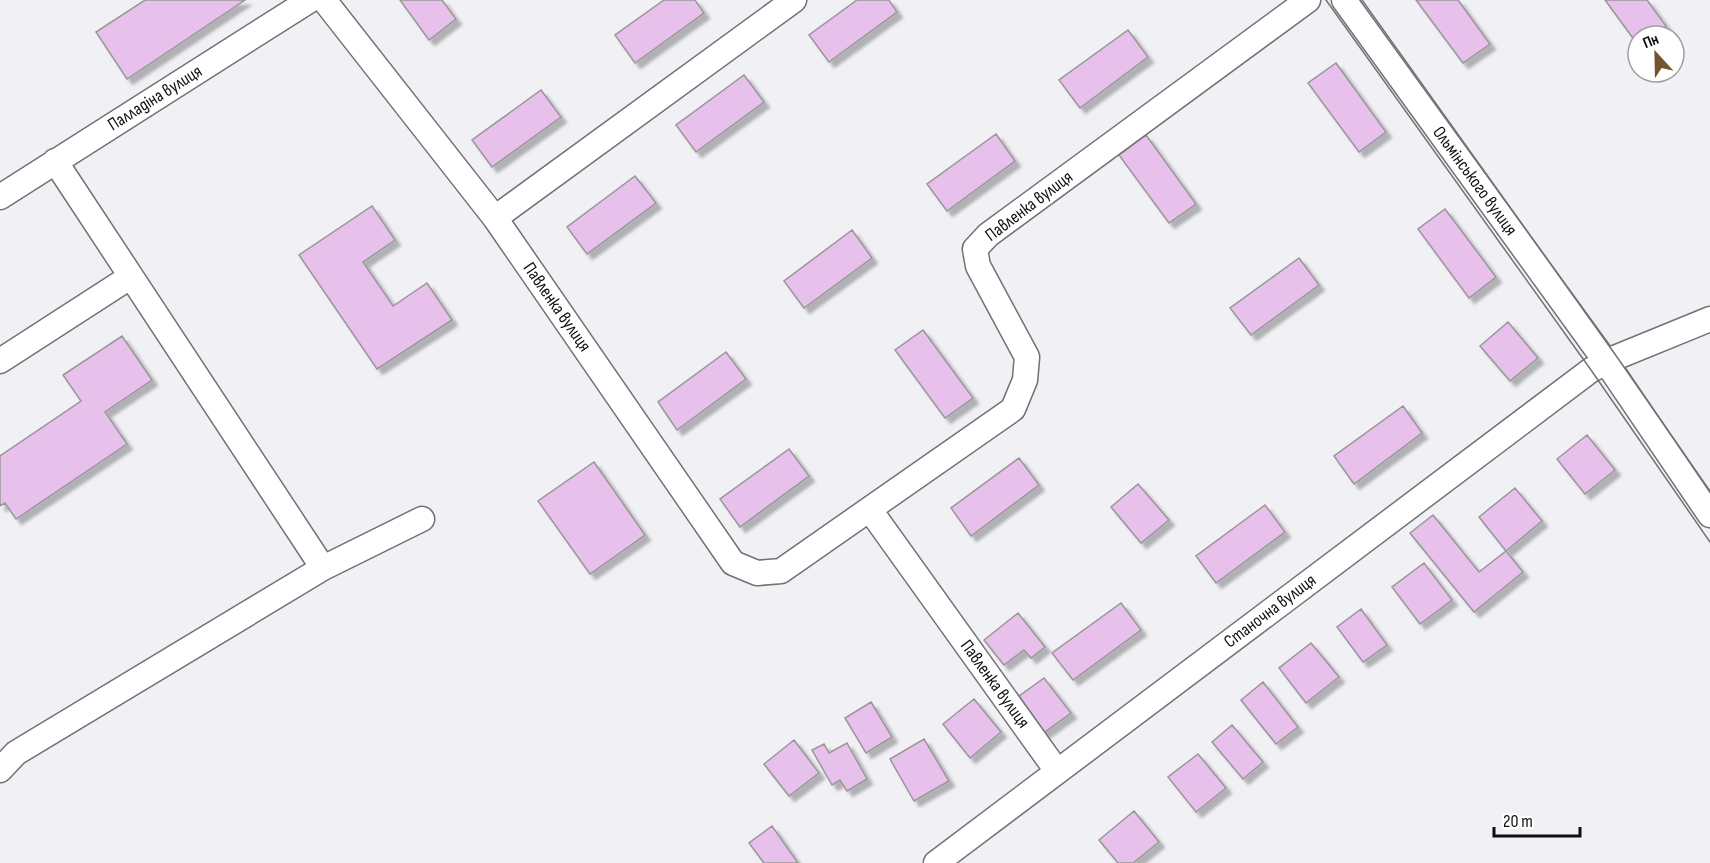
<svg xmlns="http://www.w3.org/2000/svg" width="1710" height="863" font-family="'Sofia Sans Condensed',sans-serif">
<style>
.building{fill:#e7c0eb;stroke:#999699;stroke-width:1.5;filter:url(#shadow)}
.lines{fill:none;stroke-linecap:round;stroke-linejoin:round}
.street-casing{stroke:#727276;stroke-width:27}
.street{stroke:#fff;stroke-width:24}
.tram{stroke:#737275;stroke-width:1.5}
.labels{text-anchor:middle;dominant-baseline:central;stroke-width:5;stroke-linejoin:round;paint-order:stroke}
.street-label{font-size:18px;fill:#100f11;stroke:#fff}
</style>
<defs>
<filter id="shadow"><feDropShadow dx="5.5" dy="5.5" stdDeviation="1.5" flood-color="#0004"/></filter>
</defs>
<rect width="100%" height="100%" fill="#f1f0f5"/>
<path class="building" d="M145,0H245L127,79L96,32Z
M400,0H442L456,19L429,40Z
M664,0H695L704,13L635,63L615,35Z
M857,0H889L897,12L829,62L809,35Z
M1416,0H1458L1490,44L1463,63Z
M1605,0H1647L1666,26L1652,36H1638V45Z
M1128,30L1148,57L1080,108L1059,80Z
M1336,63L1386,132L1359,152L1308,83Z
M744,75L764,102L696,152L676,125Z
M541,90L561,117L492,167L472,140Z
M996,134L1015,161L947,211L927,184Z
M1146,135L1196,204L1169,223L1119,155Z
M635,176L656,203L587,254L567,227Z
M372,206L395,240L363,262L393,306L427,283L452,320L377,369L299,255Z
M1445,209L1496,277L1469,298L1418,229Z
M852,230L872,258L804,308L784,281Z
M1299,258L1319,285L1251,335L1230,308Z
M1508,322L1538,358L1510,381L1480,346Z
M923,330L973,398L945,418L895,350Z
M122,336L152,380L105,412L127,444L16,519L5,503L0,506V456L81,401L63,375Z
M726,352L746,379L677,430L658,402Z
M1403,406L1422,433L1354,484L1334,456Z
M1587,435L1615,470L1585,494L1557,459Z
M789,449L809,476L740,527L720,499Z
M1019,458L1039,485L971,536L951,508Z
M594,462L645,535L590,574L538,501Z
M1138,484L1169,520L1141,543L1111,507Z
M1515,488L1542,521L1506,551L1479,517Z
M1265,505L1285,532L1216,583L1196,556Z
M1433,515L1479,572L1506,551L1523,572L1474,612L1410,533Z
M1424,563L1452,600L1420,624L1392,587Z
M1121,603L1141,630L1073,680L1052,653Z
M1361,609L1387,645L1363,662L1337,627Z
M1018,613L1045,647L1031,658L1024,650L1004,665L984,640Z
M1311,643L1339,677L1306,703L1279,668Z
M1044,678L1071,713L1042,734L1015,699Z
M1263,682L1298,727L1276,744L1241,700Z
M974,699L1001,732L970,758L943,724Z
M871,702L892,737L866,753L845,718Z
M1232,725L1263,762L1243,779L1212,742Z
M924,739L949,781L914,801L890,759Z
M794,740L819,773L789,796L764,764Z
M847,743L867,779L847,791L840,780L832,785L812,750L824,744L829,753Z
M1198,754L1226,788L1196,812L1168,777Z
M1134,811L1159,842L1133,863H1118L1099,840Z
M772,826L798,863H764L749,843Z"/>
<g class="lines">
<g class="street-casing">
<path id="street" d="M324,0L495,218L733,563L757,573L781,571L1013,409L1025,380L1027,357L978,266L975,249L988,235L1308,0
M1344,0L1606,362L1710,515
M55,161L323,568
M0,197L310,0
M495,218L794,0
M0,361L130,277
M870,510L1057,771
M0,770L16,753L323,568L422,519
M936,863L1591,370L1617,357L1710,319"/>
</g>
<use href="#street" class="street"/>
<path class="tram" d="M1326,0L1591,370L1710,542
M1362,0L1617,357L1710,491"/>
</g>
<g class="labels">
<g class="street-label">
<text transform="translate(155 98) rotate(-32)">Палладіна вулиця</text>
<text transform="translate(1475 181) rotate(54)">Ольмінського вулиця</text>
<text transform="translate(1029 206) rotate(-37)">Павленка вулиця</text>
<text transform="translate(557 307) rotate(55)">Павленка вулиця</text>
<text transform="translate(1270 611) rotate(-37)">Станочна вулиця</text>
<text transform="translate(995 684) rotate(54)">Павленка вулиця</text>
</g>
</g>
<g transform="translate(1656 54) rotate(338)"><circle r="28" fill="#ffffff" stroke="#9f9fa0" stroke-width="1.5"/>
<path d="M0-4.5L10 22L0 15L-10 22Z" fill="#75542b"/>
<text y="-9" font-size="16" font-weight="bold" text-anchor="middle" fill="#100f11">Пн</text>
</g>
<path d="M1494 827v9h86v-9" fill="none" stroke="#100f11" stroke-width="3"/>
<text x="1503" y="827" font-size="18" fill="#100f11" stroke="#ffffff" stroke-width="4.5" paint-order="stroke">20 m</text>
</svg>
